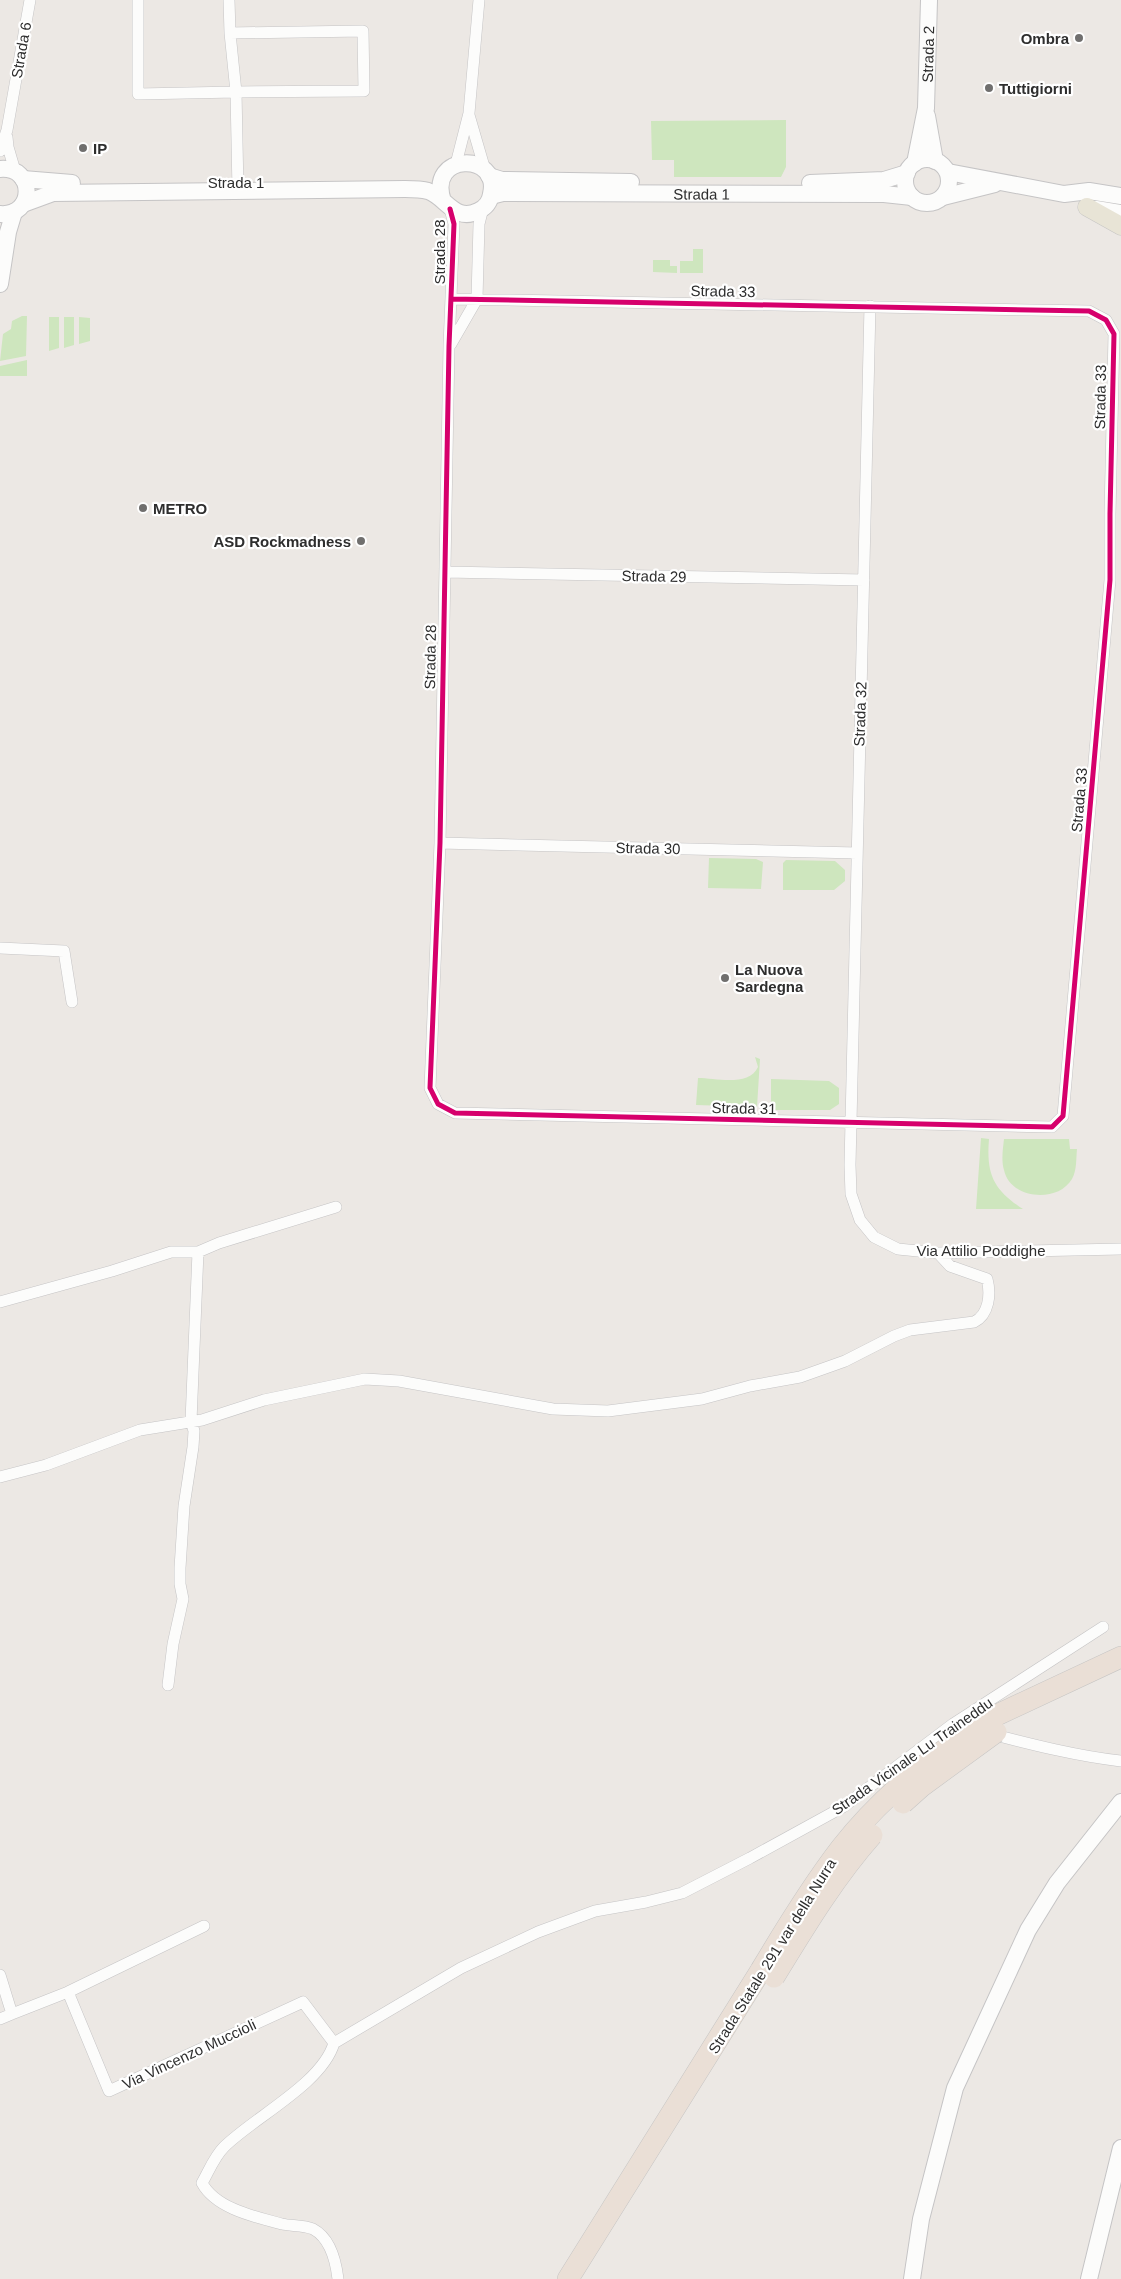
<svg xmlns="http://www.w3.org/2000/svg" width="1121" height="2279" font-family="Arial,sans-serif">
<style>
.green{fill:#cee6be}
.lines{fill:none;stroke-linecap:round;stroke-linejoin:round}
.street-casing{stroke:#c5c4c5;stroke-width:12}
.secondary-casing{stroke:#c5c4c5;stroke-width:18}
.primary-casing{stroke:#c6c5c4;stroke-width:19}
.highway-casing{stroke:#c6c5c4;stroke-width:22}
.street{stroke:#fcfcfb;stroke-width:11}
.secondary{stroke:#fcfcfb;stroke-width:16}
.primary{stroke:#e8e4d6;stroke-width:18}
.highway{stroke:#eadfd6;stroke-width:21}
.highway-bridge-casing{stroke:#c6c5c4;stroke-width:22;stroke-linecap:butt}
.highway-bridge{stroke:#eadfd6;stroke-width:21}
.cycleway-casing{stroke:#fff;stroke-width:8}
.cycleway{stroke:#d6006c;stroke-width:5}
.poi-dot{fill:#706f6e;stroke:#fff;stroke-width:2}
.labels{text-anchor:middle;dominant-baseline:central;stroke-width:4.5;stroke-linejoin:round;paint-order:stroke}
.poi-label{font-size:15px;font-weight:bold;fill:#2e2e2e;stroke:#fff;text-anchor:start}
.street-label{font-size:15px;fill:#2e2e2e;stroke:#fff}
</style>
<rect width="100%" height="100%" fill="#ece8e4"/>
<path class="green" d="M786,120V167L781,177H674V160H652L651,121Z
M693,249H703V273H680V261H693Z
M653,260H670V266H677V273L653,272Z
M22,316H27L26,356L0,361L3,334L11,329L12,321Z
M49,317H59V348L49,351Z
M64,317H74V345L64,348Z
M79,317L90,318V341L79,344Z
M27,360V376H0V366Z
M709,858L756,859L763,862L761,889L708,888Z
M786,860L835,861L845,870V881L834,890H783V863Z
M755,1057L760,1059L757,1107L696,1105L698,1078C716,1078 749,1087 758,1067Z
M771,1079L829,1081L839,1088V1104L830,1110H771Z
M981,1138L989,1139C986,1175 994,1190 1023,1209H976Z
M1004,1139H1069L1070,1149H1077C1076,1158 1077,1170 1072,1179C1057,1204 1010,1199 1004,1170C1001,1160 1003,1149 1004,1139Z"/>
<g class="lines">
<g class="street-casing">
<path id="street" d="M138,0V94L236,92L238,191
M229,0L230,33L236,92L364,91L363,31L230,33
M469,115L485,170
M7,137L8,147L15,171
M0,151L7,130L30,0
M456,164L469,113L479,0
M450,209L454,224L449,346L440,843L430,1088L438,1104L455,1113L1052,1127L1063,1116L1110,580V514L1114,334L1106,320L1089,311L451,299
M870,306L850,1165L851,1194L860,1220L874,1237L898,1249L938,1253L1121,1249
M451,344L477,299L479,224L483,208
M445,572L864,580
M440,843L857,853
M0,948L64,951L72,1002
M0,1302L112,1271L171,1252H198L219,1243L336,1207
M0,1477L46,1465L140,1430L202,1420L264,1400L365,1379L399,1381L553,1409L608,1411L702,1399L750,1386L800,1377L845,1361L894,1336L910,1330L974,1322C989,1315 991,1294 987,1279L950,1266L938,1253
M168,1685L173,1644L183,1599L180,1584V1568L184,1506L193,1447L194,1431L191,1421L198,1252
M991,1734C1034,1745 1077,1756 1121,1761
M0,1975L12,2014L68,1992L109,2091L303,2002L334,2043
M68,1992L204,1926
M0,2019L12,2014
M334,2043L461,1968L538,1932L595,1911L646,1902L682,1893L750,1858L843,1807L953,1724L1103,1627
M334,2043C322,2084 254,2117 224,2147C214,2157 209,2171 202,2183C216,2209 256,2217 282,2224C291,2226 304,2225 313,2229C330,2238 336,2262 338,2279"/>
</g>
<g class="secondary-casing">
<g id="secondary">
<path d="M927,116L935,161"/>
<circle cx="927" cy="181" r="22"/>
<path id="s1" d="M915,163L926,108L929,0"/>
<path d="M0,169C36,166 35,217 0,214"/>
<path d="M948,172L1064,194L1089,191L1121,196"/>
<path d="M489,176L502,180L631,182"/>
<path d="M23,179L72,183"/>
<path d="M810,183L884,180L907,173"/>
<path id="s2" d="M491,196L503,193L884,194L912,197"/>
<path d="M943,197L995,184"/>
<path d="M23,204L53,193L405,189C412,189 421,189 428,191C446,197 455,223 478,211C485,208 490,202 491,194C501,152 426,152 443,201"/>
<path d="M1096,209L1121,213"/>
<path d="M0,284L8,232L14,212"/>
<path d="M912,2279L921,2219L955,2088L1028,1930L1057,1883L1121,1802"/>
<path d="M1089,2279L1121,2148"/>
</g>
</g>
<g class="primary-casing">
<path id="primary" d="M1087,207L1121,226"/>
</g>
<g class="highway-casing">
<path id="highway" d="M997,1715L1121,1657
M568,2279L761,1970"/>
</g>
<use href="#street" class="street"/>
<use href="#secondary" class="secondary"/>
<use href="#primary" class="primary"/>
<use href="#highway" class="highway"/>
<g class="highway-bridge-casing">
<path id="highway-bridge" d="M903,1803L922,1786L996,1732
M761,1970C786,1928 811,1887 841,1848C883,1794 938,1751 997,1715
M774,1977C804,1928 834,1878 872,1835"/>
</g>
<use href="#highway-bridge" class="highway-bridge"/>
<g class="cycleway-casing">
<path id="cycleway" d="M450,209L454,224L449,346L440,843L430,1088L438,1104L455,1113L1052,1127L1063,1116L1110,580V514L1114,334L1106,320L1089,311L451,299"/>
</g>
<use href="#cycleway" class="cycleway"/>
</g>
<g class="poi-dot">
<circle cx="1079" cy="38" r="5"/>
<circle cx="989" cy="88" r="5"/>
<circle cx="83" cy="148" r="5"/>
<circle cx="143" cy="508" r="5"/>
<circle cx="361" cy="541" r="5"/>
<circle cx="725" cy="978" r="5"/>
</g>
<g class="labels">
<g class="poi-label">
<text x="1069" y="38" text-anchor="end">Ombra</text>
<text x="999" y="88">Tuttigiorni</text>
<text x="93" y="148">IP</text>
<text x="153" y="508">METRO</text>
<text x="351" y="541" text-anchor="end">ASD Rockmadness</text>
<text x="735" y="969">La Nuova<tspan x="735" dy="17">Sardegna</tspan></text>
</g>
<g class="street-label">
<text transform="translate(21 50) rotate(-80)">Strada 6</text>
<text stroke="none"><textPath href="#s1" startOffset="110">Strada 2</textPath></text>
<text x="236" y="182">Strada 1</text>
<text stroke="none"><textPath href="#s2" startOffset="211">Strada 1</textPath></text>
<text transform="translate(439 252) rotate(-90)">Strada 28</text>
<text transform="translate(723 291) rotate(1)">Strada 33</text>
<text transform="translate(1100 397) rotate(-89)">Strada 33</text>
<text transform="translate(654 576) rotate(1)">Strada 29</text>
<text transform="translate(430 657) rotate(-89)">Strada 28</text>
<text transform="translate(860 714) rotate(-88)">Strada 32</text>
<text transform="translate(1079 800) rotate(-85)">Strada 33</text>
<text transform="translate(648 848) rotate(1)">Strada 30</text>
<text transform="translate(744 1108) rotate(1)">Strada 31</text>
<text x="981" y="1250">Via Attilio Poddighe</text>
<text transform="translate(912 1756) rotate(-35)">Strada Vicinale Lu Traineddu</text>
<text transform="translate(772 1956) rotate(-58)">Strada Statale 291 var della Nurra</text>
<text transform="translate(189 2054) rotate(-25)">Via Vincenzo Muccioli</text>
</g>
</g>
</svg>
